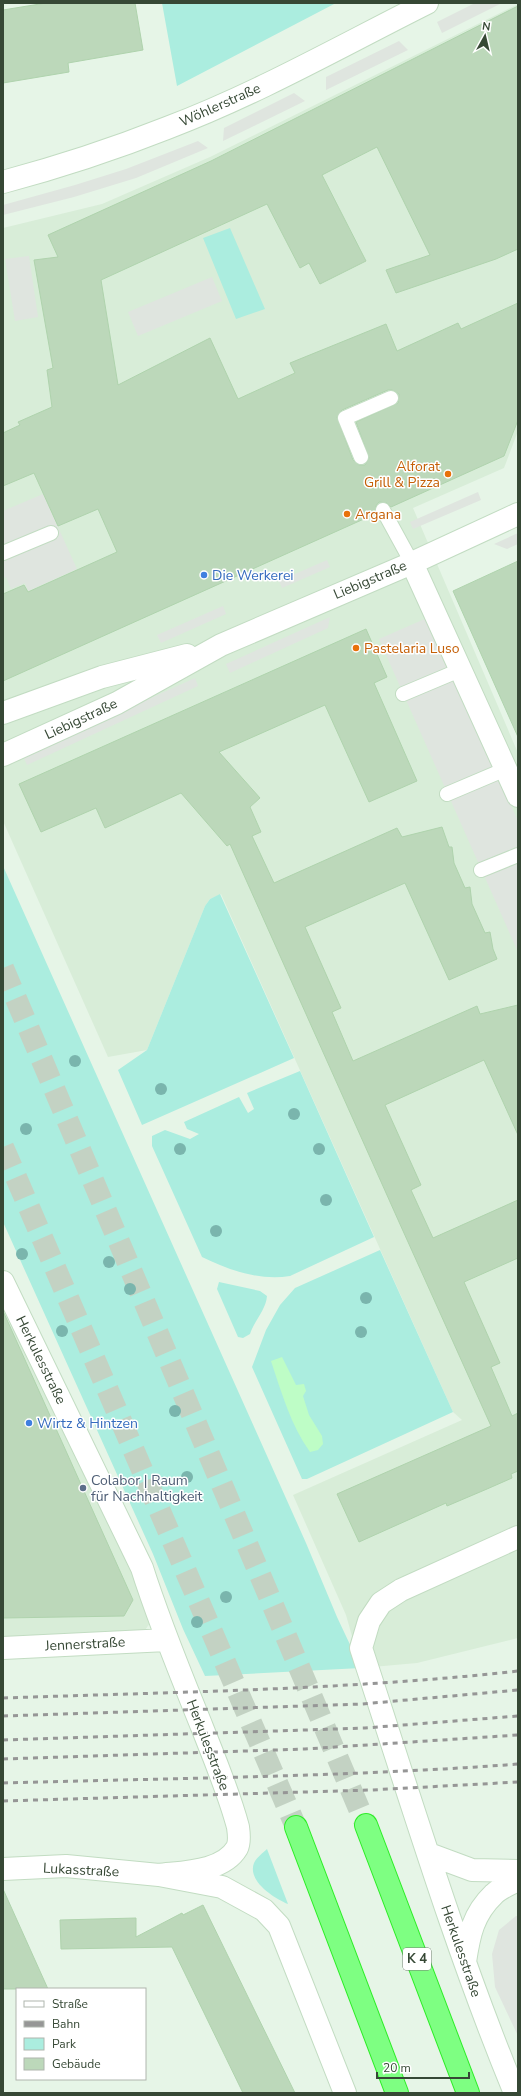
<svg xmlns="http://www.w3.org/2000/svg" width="521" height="2096" font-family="'Nunito Sans',sans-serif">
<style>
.residential{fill:#d8edd8}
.green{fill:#abeddf}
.sand{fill:#befdc6}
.parking{fill:#dfe5df}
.building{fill:#bcd8ba;stroke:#afd3ad;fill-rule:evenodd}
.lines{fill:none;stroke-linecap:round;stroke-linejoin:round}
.trunk-tunnel{stroke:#c3d2c3;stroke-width:22;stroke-dasharray:22 11;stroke-linecap:butt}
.service-casing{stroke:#c2dcc2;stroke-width:16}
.minor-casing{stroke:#c2dcc2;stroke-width:24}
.tertiary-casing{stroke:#c2dcc2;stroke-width:24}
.trunk-casing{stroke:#2eed28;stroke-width:24}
.service{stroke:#fff;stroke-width:14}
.minor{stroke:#fff;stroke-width:22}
.tertiary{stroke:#fff;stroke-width:22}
.trunk{stroke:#7eff82;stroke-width:22}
.rail{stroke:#969696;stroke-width:3;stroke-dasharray:5 5;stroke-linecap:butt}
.tree{fill:#7ab5ad}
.food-dot{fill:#e8710a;stroke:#fff;stroke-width:1.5}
.shop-dot{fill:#3f7fe0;stroke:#fff;stroke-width:1.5}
.service-dot{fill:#5c6f8a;stroke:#fff;stroke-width:1.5}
.labels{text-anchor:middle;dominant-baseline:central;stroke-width:3;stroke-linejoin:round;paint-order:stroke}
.shield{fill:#fff;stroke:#727f72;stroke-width:1}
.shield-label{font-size:13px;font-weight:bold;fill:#364835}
.street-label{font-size:14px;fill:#364835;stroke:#fff}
.food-label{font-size:14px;fill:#c56008;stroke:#fff;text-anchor:start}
.shop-label{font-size:14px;fill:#366cbe;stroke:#fff;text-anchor:start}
.service-label{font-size:14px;fill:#4e5e75;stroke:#fff;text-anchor:start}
</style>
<rect width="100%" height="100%" fill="#e6f5e7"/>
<path class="residential" d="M518,4V431L504,468L413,508L518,753V1638L417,1663L361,1668L346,1615L293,1495L462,1420L453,1412L221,894L210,899L205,906L147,1050L108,1057L3,821V228L102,204L210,157Z
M3,1289L126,1544L153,1619L145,1630L3,1650Z"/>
<path class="green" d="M162,3H336L177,86Z
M230,228L265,309L236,319L203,238Z
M3,866L306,1543L337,1617L361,1668L205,1676L183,1629L153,1554L3,1222Z
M220,894L294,1058L142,1125L118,1070L147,1050L205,906L210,899Z
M300,1071L374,1237L290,1276C259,1281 229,1270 202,1257L152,1146V1136L165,1130L190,1139L199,1134L187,1129L184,1122L239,1097L248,1113L254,1109L247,1093Z
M380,1250L453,1412L307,1479H302L252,1367L266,1330L280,1305L295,1288Z
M219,1282L260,1291L267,1296C266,1310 254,1321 250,1334L243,1338L238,1337L217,1289Z
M267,1849L288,1904C274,1898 247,1881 254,1863C257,1857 263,1853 267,1849Z"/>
<path class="sand" d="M282,1357L296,1385L304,1384L306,1391L303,1396L309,1415L322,1436L323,1444L318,1450L310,1452C291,1426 281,1391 271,1361Z"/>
<path class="parking" d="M475,3H502L442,33L437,22Z
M399,41L408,50L326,90V77Z
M294,93L305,101L223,141L224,128Z
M198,141L208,148L136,178L74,197L3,215V205L75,185L126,169Z
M29,256L38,317L15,321L5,259Z
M212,277L222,301L138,336L128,312Z
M478,492L481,500L413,529L410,522Z
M43,494L77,569L28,591L25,583L11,589L6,577L3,578V511Z
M518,533V544L507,549L494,544Z
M327,560L330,567L282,588L279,581Z
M223,606L226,614L161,643L157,635Z
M330,617L328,628L230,673L226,664Z
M427,618L518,821V952L379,639Z
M195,678L198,686L27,765L23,756Z
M516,1916H518V2036L495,1987L492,1954L499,1930Z"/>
<path class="building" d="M46,3H135L143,50L68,63L69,72L3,83V10Z
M518,6V249L496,259L396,293L386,270L430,255L377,147L322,175L366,261L320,284L309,263L300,268L267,204L101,280L118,385L210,338L238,399L295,373L290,363L386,324L397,351L458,323L461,329L518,303V420L504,456L391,507L387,503L379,502L376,506L375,514L3,681V594L24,585L28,592L117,552L98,509L58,526L34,473L3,486V433L20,425L18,422L52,407L47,370L53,368L34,260L58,257L48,235L211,161ZM388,390H392L399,394L398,403L356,422L369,458L365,465H359L353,460L337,417L342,410Z
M518,561V737L453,591Z
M366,629L387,677L374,683L417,781L369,802L325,705L219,752L260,798L250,807L261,832L252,836L274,883L397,828L402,837L442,827L449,847H452L454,863L465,888L470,887L472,904L485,933L490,932L493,949L497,959L449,980L405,883L305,927L341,1008L332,1012L353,1061L477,1006L480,1014L518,1005V1135L484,1060L385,1105L421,1185L411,1190L433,1238L518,1200V1258L464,1282L500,1363L491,1367L512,1416L518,1413V1471L511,1474L512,1478L487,1489L447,1506L446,1503L359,1542L337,1494L491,1426L399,1222L230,844L227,846L181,793L105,828L96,808L41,832L19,784Z
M3,1311L133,1600L124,1616L3,1618Z
M3,1889L48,1989H3Z
M203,1905L295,2093H243L172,1947L61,1949L60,1920L136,1918V1937L182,1913L183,1915Z"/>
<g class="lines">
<path class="trunk-tunnel" d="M3,968L366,1825
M3,1147L296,1827"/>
<g class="service-casing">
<path id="service" d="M361,457L345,418L391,398
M383,510L412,563
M3,553L51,533
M403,694L460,670
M447,794L506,769
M481,870L518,855"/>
</g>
<g class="minor-casing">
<path id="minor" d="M3,182C59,167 114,149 167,128C257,94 341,46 427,3
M412,563L518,796
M3,1282L142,1568C159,1622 181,1675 202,1727C215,1760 229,1793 238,1827C239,1834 240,1842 237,1848C223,1872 183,1872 159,1875
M3,1648L167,1640
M429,1854L472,1870L518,1871
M3,1869L66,1866L159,1875L222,1887L264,1910L279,1926L345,2093
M465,1962C469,1935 473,1914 494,1894C500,1888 510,1884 518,1880
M515,2093C455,1948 410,1797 361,1648L369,1621L381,1603L401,1590L518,1537"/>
</g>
<g class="tertiary-casing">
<path id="tertiary" d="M3,713L102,677L187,655
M3,755L117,703L221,645L412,563L518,514"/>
</g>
<g class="trunk-casing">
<path id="trunk" d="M366,1825L468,2093
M296,1827L397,2093"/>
</g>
<use href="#service" class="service"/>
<use href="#minor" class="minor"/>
<use href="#tertiary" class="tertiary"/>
<use href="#trunk" class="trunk"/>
<path class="rail" d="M3,1698C175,1692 347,1690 518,1671
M3,1716L362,1704L518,1690
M3,1740L365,1728L518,1716
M3,1759L305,1749L518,1735
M3,1783C175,1778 347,1777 518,1764
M3,1801L371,1790L518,1782"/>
</g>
<g class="tree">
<circle cx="75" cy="1061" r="6"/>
<circle cx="161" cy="1089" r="6"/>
<circle cx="294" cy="1114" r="6"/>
<circle cx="26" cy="1129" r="6"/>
<circle cx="180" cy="1149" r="6"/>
<circle cx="319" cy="1149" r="6"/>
<circle cx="326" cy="1200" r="6"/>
<circle cx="216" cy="1231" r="6"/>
<circle cx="22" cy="1254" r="6"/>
<circle cx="109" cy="1262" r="6"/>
<circle cx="130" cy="1289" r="6"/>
<circle cx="366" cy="1298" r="6"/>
<circle cx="62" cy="1331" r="6"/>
<circle cx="361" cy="1332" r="6"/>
<circle cx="175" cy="1411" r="6"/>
<circle cx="187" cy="1477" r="6"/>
<circle cx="226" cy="1597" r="6"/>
<circle cx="197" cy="1622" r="6"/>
</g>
<g class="food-dot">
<circle cx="448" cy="474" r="4"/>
<circle cx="347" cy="514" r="4"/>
<circle cx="356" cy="648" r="4"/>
</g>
<g class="shop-dot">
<circle cx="204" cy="575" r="4"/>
<circle cx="29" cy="1423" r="4"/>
</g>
<circle class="service-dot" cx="83" cy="1488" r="4"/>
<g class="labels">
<rect class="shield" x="403" y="1948" width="28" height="22" rx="3"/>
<g class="shield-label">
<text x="417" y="1959">K 4</text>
</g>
<g class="street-label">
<text transform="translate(220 105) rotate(-24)">Wöhlerstraße</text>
<text transform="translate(370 580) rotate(-23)">Liebigstraße</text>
<text transform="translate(81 719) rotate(-25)">Liebigstraße</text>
<text transform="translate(41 1360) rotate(64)">Herkulesstraße</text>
<text transform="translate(85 1644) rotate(-3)">Jennerstraße</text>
<text transform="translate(208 1745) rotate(69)">Herkulesstraße</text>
<text transform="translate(81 1870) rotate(3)">Lukasstraße</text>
<text transform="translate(461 1951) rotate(71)">Herkulesstraße</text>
</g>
<g class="food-label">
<text x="440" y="466" text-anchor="end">Alforat<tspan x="440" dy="16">Grill &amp; Pizza</tspan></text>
<text x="355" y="514">Argana</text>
<text x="364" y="648">Pastelaria Luso</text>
</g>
<g class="shop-label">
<text x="212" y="575">Die Werkerei</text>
<text x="37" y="1423">Wirtz &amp; Hintzen</text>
</g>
<g class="service-label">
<text x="91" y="1480">Colabor | Raum<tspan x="91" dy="16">für Nachhaltigkeit</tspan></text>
</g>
</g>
<rect width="521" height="2096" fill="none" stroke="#364835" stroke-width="8"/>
<rect x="16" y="1988" width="130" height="92" fill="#ffffff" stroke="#afb6ae"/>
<rect x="24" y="2001" width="20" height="6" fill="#ffffff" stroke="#afb6ae"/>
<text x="52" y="2008" font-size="12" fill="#364835">Straße</text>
<rect x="24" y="2021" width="20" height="6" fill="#969696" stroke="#afb6ae"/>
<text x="52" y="2028" font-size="12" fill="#364835">Bahn</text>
<rect x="24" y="2038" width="20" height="12" fill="#abeddf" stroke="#afb6ae"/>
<text x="52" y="2048" font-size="12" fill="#364835">Park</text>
<rect x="24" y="2058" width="20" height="12" fill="#bcd8ba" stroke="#afb6ae"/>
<text x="52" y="2068" font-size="12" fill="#364835">Gebäude</text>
<g transform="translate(485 36) rotate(8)" stroke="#ffffff" stroke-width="3" paint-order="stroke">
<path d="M0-3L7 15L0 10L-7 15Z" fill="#364835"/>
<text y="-6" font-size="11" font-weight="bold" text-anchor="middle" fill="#364835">N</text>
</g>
<path d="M377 2072v6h92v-6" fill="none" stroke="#364835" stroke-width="2"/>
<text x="383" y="2072" font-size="12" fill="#364835" stroke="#ffffff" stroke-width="3" paint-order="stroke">20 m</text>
</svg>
